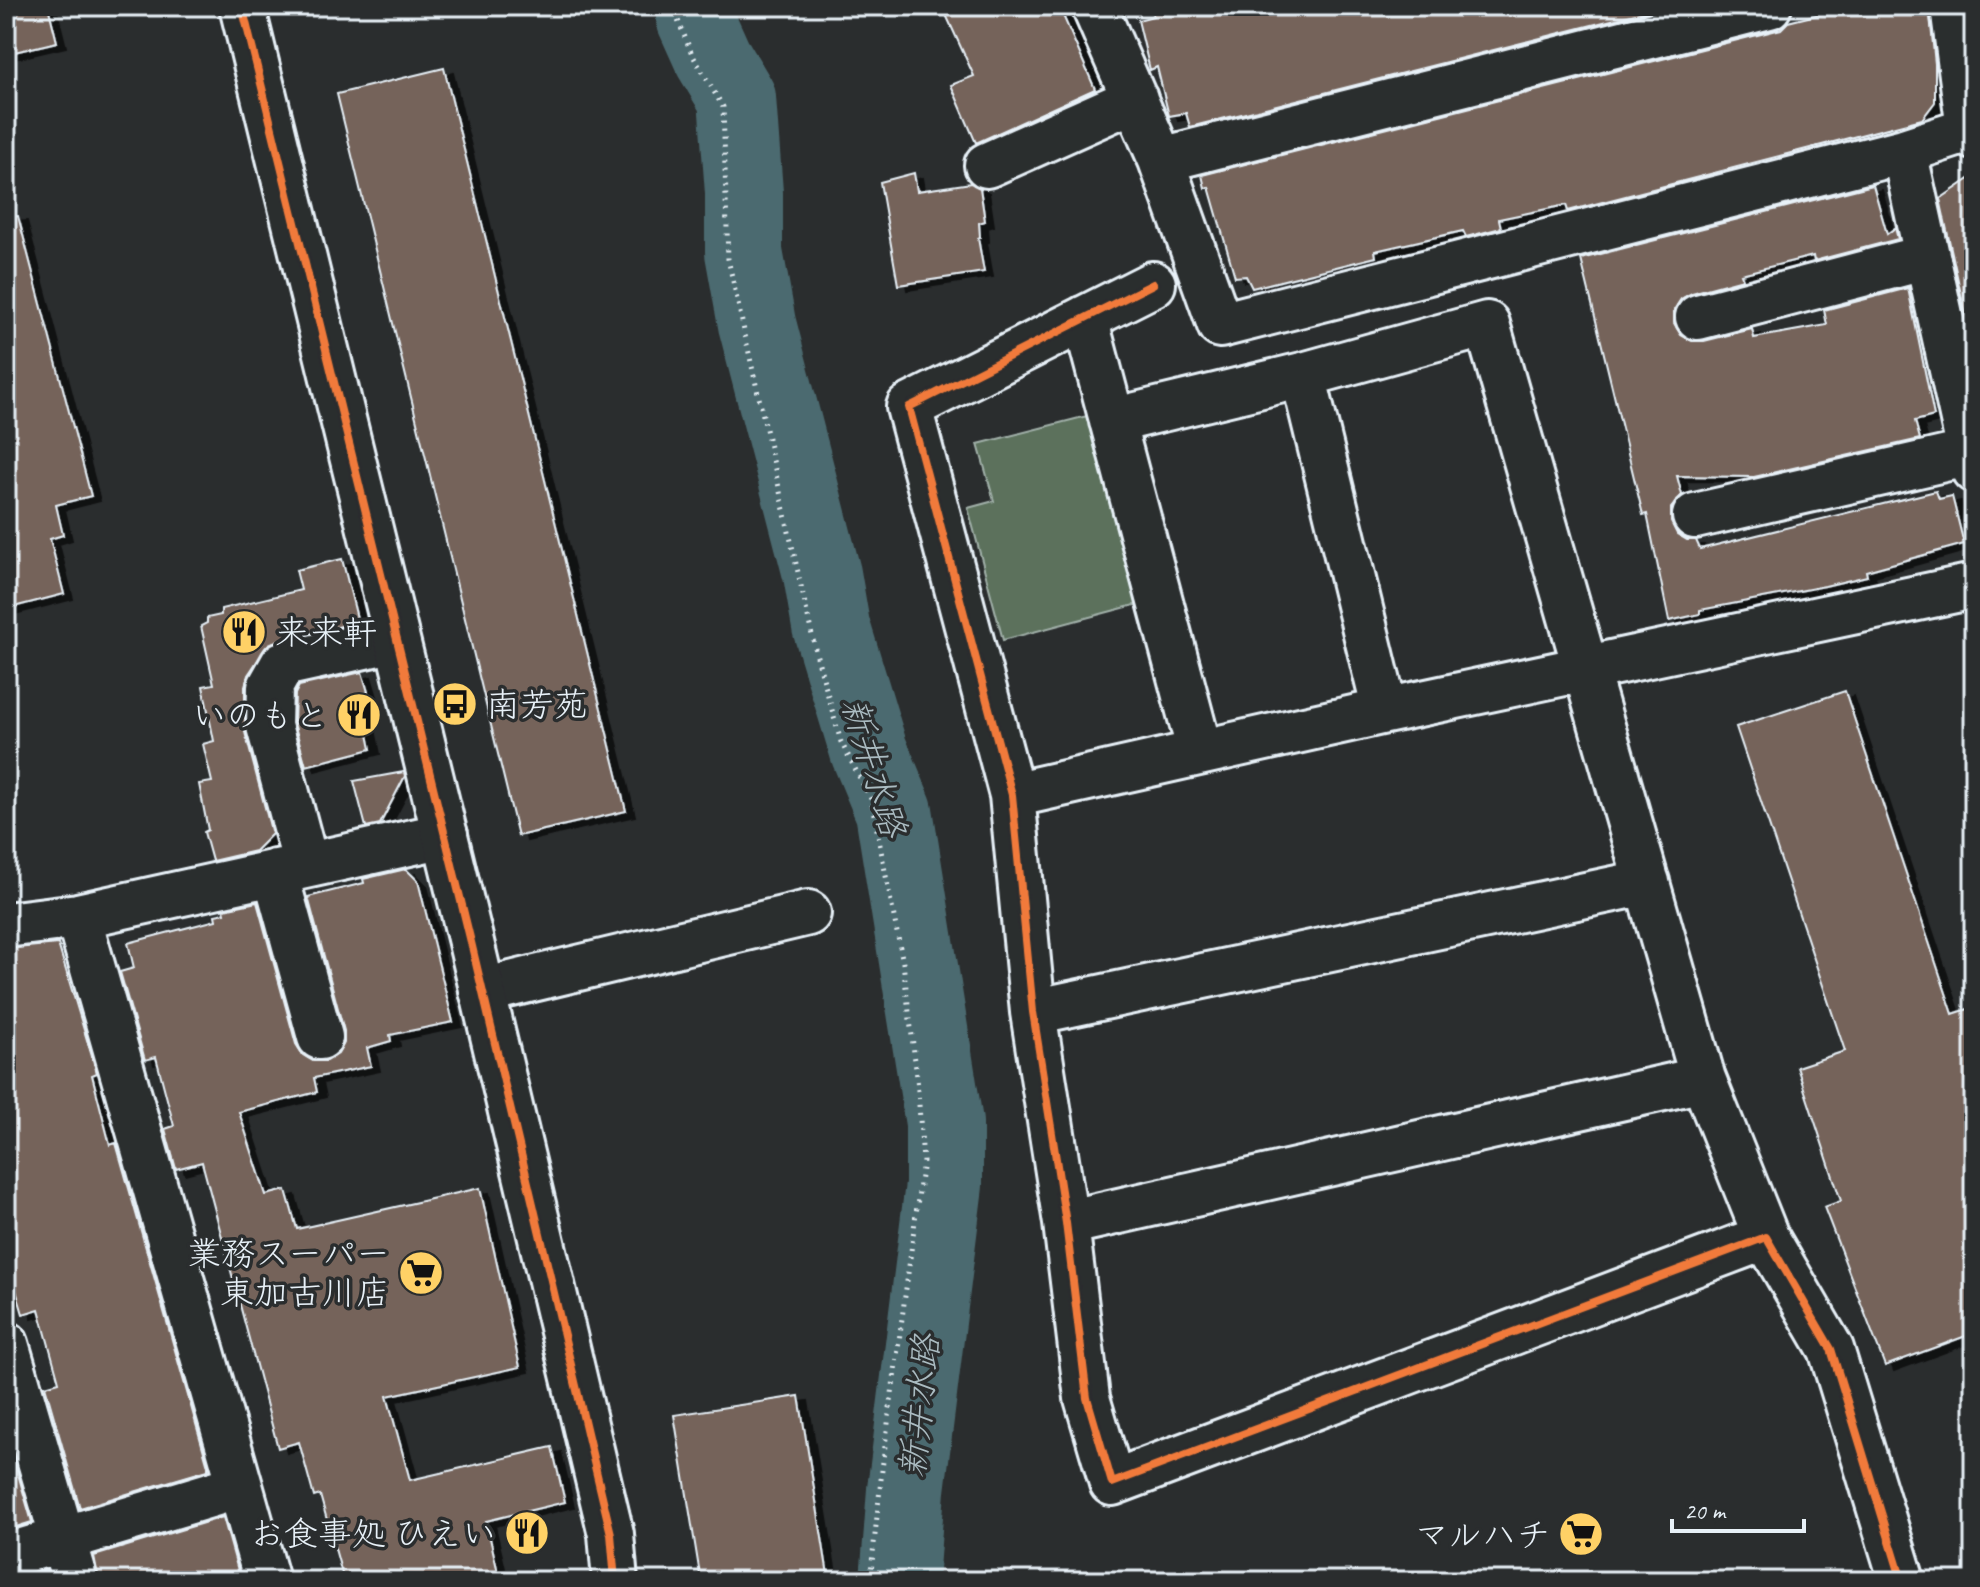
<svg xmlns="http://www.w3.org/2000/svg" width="1980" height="1587" font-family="Caveat,'Klee One',sans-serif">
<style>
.green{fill:#5b715c;stroke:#a2b1aa;stroke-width:2}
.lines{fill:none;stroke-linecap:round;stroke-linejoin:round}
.river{stroke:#4c6a6f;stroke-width:78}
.building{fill:#74635a;stroke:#e8f1f8;stroke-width:2;filter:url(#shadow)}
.minor-casing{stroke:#e8f1f8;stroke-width:50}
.tertiary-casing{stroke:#e8f1f8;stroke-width:50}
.path{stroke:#e8f1f8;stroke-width:5;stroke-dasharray:2 6;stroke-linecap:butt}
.minor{stroke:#2a2d2e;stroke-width:44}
.tertiary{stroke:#2a2d2e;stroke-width:44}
.cycleway-casing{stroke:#2a2d2e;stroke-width:13}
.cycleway{stroke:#f17a3a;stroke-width:8}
.labels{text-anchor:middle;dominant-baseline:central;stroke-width:7;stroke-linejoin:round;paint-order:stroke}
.poi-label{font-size:34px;fill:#e8f1f8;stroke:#2a2d2e;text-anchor:end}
.water-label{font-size:36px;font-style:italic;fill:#aabbc1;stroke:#2a2d2e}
</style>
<defs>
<filter id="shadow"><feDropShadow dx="9" dy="5" stdDeviation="0" flood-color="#0009"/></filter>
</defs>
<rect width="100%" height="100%" fill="#2a2d2e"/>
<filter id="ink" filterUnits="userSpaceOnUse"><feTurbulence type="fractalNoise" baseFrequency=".0125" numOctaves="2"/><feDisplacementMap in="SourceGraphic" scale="16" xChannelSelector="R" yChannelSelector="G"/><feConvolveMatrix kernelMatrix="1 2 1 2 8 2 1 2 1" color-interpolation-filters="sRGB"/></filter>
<g filter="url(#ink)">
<path class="green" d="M1091,415L1142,603L1003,640L968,508L994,501L978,444Z"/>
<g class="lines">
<path class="river" d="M695,18L713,58L737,98L744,193V252L757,324L822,574L831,626L869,751L894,811L944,1123V1185L906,1490L899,1581"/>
</g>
<path class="building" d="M6,6H48L57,42L6,54Z
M942,6H1049L1053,14L1062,13L1095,89L976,143L951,85L974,76Z
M1150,6H1667L1190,127L1186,113L1169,116L1157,67L1150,70L1138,20L1153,16Z
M1852,6H1929L1935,64V102L1922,119L1568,211L1566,205L1499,219L1501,228L1466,237L1463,231L1375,251L1376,257L1252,288L1246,276L1235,277L1209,187L1205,188L1202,175L1781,29L1788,22Z
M444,68L626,811L518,836L337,94Z
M914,173L917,191L971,183L980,188L985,221L979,223L980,237L978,238L984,272L898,285L880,182Z
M1974,176V353L1940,199Z
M1873,185L1887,234L1895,228L1898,239L1814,261L1813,256L1741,274L1743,279L1692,293L1681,299L1674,310V323L1681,335L1692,341H1704L1752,329L1754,338L1827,325L1824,310L1908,288L1934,416L1915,421L1920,439L1754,477L1677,476L1682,495L1671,508V522L1677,534L1687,540H1696L1700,549L1936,491L1939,499L1952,496L1964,544L1866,571L1867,576L1825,586L1700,610V614L1669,621L1647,514L1643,515L1581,259Z
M18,216L91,496L56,505L63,535L50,539L64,594L6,609V217Z
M342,559L358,622L269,644L248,675L245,686V732L272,834L255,851L212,861L204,832L208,830L199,784L212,782L203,744L214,741L203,686L214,684L201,626L207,623V618L221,615V609L301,590L296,570Z
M362,672L368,692L360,695L371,749L306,766L294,723L295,694L299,686Z
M1845,691L1953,1014L1974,1007V1333L1885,1366L1824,1207L1841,1201L1797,1067L1845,1051L1736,727Z
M404,772L405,776L380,824L366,827L354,781Z
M406,869L418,881L453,1022L390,1035L391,1041L367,1048L371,1066L314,1078L317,1092L239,1112L266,1195L286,1190L297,1229L480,1188L520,1367L387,1396L410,1480L552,1447L565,1502L486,1521L500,1581H344L320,1495L314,1497L299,1442L278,1448L202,1162L176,1169L165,1129L174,1126L156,1057L145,1060L120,972L134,968L128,943L216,920L215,915L225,913L224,909L257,902L296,1044L303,1055L313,1061H327L338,1054L344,1043V1031L308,897L364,883L363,879Z
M58,944L97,1073L92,1075L110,1145L116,1143L208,1466V1470L80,1508L45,1386L59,1382L39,1309L23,1314L6,1257V949Z
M799,1396L829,1581H701L674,1415Z
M6,1433L32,1522L6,1530Z
M223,1517L241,1581H99L94,1556Z
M46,1570L49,1581H6L13,1580Z"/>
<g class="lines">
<g class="minor-casing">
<path id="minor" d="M1094,6L1161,160L1220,325L1904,151L1969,130
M1953,6L1969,130L1974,137
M1904,151L1974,470
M1161,160L1769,6
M987,165L1135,99
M1153,284L909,407L1012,795L1033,1012L1066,1223L1087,1398L1112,1483L1766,1237L1831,1349L1902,1581
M1698,317L1927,257
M1085,318L1200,752
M1303,375L1385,711
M1112,421L1303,375L1487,324L1703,1079L1766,1237
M1695,516L1970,453
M1012,795L1385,711L1974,586
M306,865L269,726L270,687L283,664L396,639
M275,872L320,1037
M78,916L267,1581
M6,925L78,916L445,835
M482,991L808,913
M1033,1012L1647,882
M1066,1223L1703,1079
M6,1344L75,1581
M6,1556L240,1486"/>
</g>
<g class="tertiary-casing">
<path id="tertiary" d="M242,6L470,938L611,1534L615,1581"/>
</g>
<path class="path" d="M672,6L692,54L723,107L728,259L816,653L841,742L871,799L903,963L917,1077L923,1161L883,1461L870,1581"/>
<use href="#minor" class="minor"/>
<use href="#tertiary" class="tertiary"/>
<g class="cycleway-casing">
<path id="cycleway" d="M242,6L470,938L611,1534L615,1581
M1153,284L909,407L1012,795L1033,1012L1066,1223L1087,1398L1112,1483L1766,1237L1831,1349L1902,1581"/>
</g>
<use href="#cycleway" class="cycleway"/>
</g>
</g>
<defs>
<g id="restaurant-disc" transform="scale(2.3)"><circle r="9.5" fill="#ffd166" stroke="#2a2d2e"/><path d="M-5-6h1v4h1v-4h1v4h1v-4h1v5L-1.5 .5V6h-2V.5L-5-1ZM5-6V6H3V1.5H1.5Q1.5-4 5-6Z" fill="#111"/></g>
<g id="bus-disc" transform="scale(2.3)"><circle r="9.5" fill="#ffd166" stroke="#2a2d2e"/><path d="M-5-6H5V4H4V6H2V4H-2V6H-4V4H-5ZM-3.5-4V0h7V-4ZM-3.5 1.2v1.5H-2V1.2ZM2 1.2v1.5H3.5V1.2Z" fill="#111"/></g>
<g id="supermarket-disc" transform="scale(2.3)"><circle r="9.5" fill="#ffd166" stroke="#2a2d2e"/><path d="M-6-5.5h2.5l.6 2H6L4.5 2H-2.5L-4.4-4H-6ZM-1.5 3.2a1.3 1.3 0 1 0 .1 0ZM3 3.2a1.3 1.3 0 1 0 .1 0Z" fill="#111"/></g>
</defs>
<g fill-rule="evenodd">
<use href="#restaurant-disc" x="244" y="632"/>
<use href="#bus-disc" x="455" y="704"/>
<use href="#restaurant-disc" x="359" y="715"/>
<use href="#supermarket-disc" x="421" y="1273"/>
<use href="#restaurant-disc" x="527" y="1533"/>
<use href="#supermarket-disc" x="1581" y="1534"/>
</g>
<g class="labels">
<g class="poi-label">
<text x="275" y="632" text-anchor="start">来来軒</text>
<text x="486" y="704" text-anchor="start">南芳苑</text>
<text x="328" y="715">いのもと</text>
<text x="390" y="1253">業務スーパー<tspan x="390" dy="39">東加古川店</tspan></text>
<text x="496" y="1533">お食事処 ひえい</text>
<text x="1550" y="1534">マルハチ</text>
</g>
<g class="water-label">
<text transform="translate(874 767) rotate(73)">新井水路</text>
<text transform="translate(919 1406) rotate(-84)">新井水路</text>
</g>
</g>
<rect width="1980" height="1587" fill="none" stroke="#2a2d2e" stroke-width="32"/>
<rect x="16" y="16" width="1948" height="1555" fill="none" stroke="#e8f1f8" stroke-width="3" filter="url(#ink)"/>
<path d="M1672 1519v12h132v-12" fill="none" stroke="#e8f1f8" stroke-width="4"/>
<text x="1684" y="1519" font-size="24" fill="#e8f1f8" stroke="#2a2d2e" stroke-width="6" paint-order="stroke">20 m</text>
</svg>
